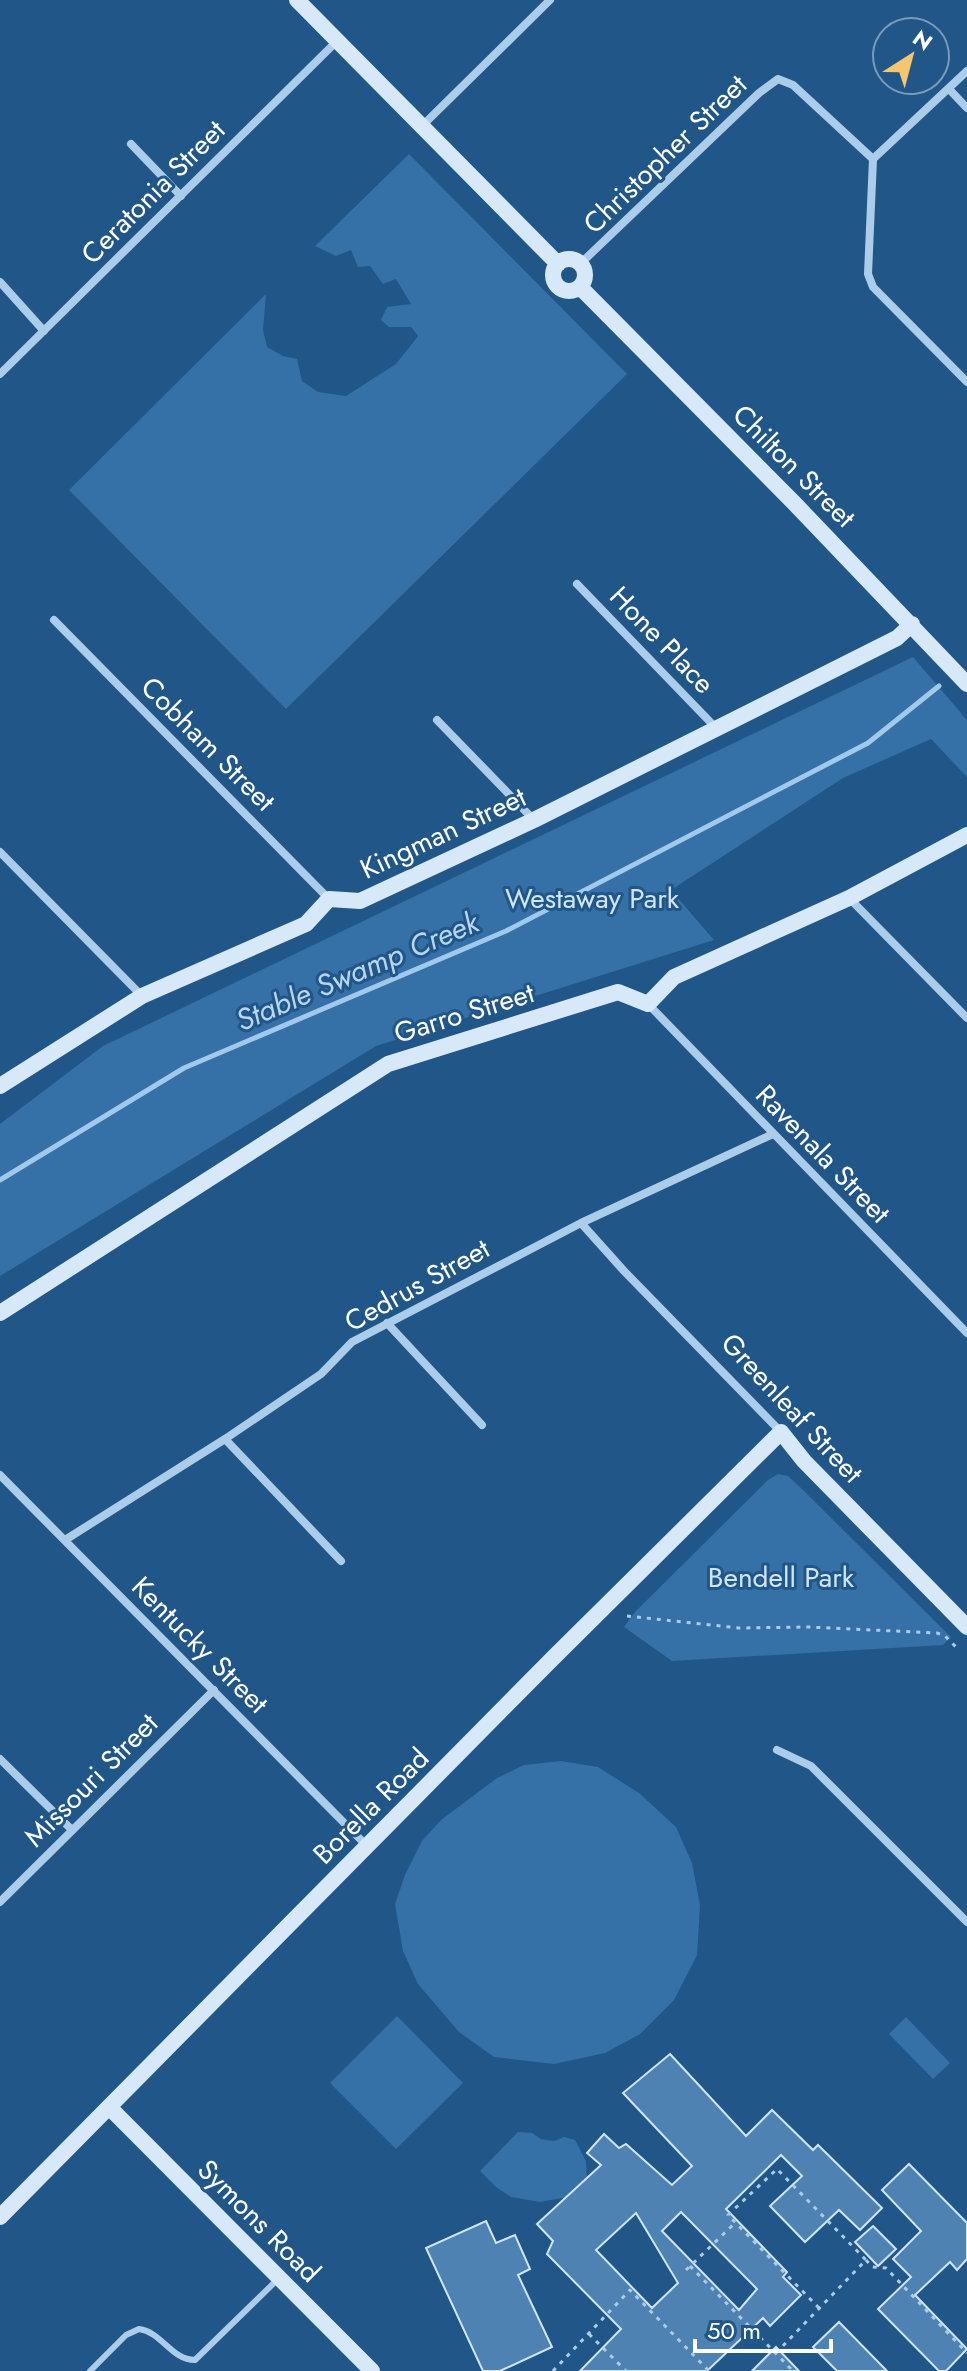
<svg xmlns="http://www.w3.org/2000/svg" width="967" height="2371" font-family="Jost,sans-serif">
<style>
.green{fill:#3570a6}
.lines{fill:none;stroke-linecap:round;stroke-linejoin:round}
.stream{stroke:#a0c9ec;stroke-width:5}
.building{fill:#4e82b2;stroke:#d1e5f8;stroke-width:2;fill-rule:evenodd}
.path{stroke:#accdea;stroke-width:3;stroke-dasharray:4 6;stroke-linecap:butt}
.lane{stroke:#accdea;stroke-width:6}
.street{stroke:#accdea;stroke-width:8}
.secondary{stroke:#d7e8f8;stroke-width:16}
.labels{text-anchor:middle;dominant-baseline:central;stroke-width:6;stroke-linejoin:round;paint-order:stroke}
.street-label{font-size:28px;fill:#fff;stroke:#215689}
.park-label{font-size:28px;fill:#d1e5f8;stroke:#215689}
.water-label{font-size:30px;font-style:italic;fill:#b8d6f2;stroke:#215689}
</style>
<rect width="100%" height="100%" fill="#215689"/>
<path class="green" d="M409,154L627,374L286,709L69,490L266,294L263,330L267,347L283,356L297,359L302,381L318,392L346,396L396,364L418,336L411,327H389L381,320L387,307L411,304L396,279L383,284L370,266L358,267L351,250L336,256L315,246Z
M913,657L967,720V777L931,739L843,778L671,890L714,940L376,1046L0,1276V1124L103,1046Z
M778,1474L788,1476L801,1488L951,1637L943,1645L672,1661L624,1627L635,1612L768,1480Z
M561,1761L598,1767L639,1793L676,1827L692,1863L700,1905L697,1955L674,2000L640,2034L605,2053L554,2064L494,2057L459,2032L418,1984L403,1951L395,1904L405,1875L422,1841L441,1820L497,1778L524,1765Z
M397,2016L463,2083L396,2149L330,2083Z
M906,2017L950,2063L933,2079L889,2034Z
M518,2132L532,2133L541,2139L554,2141L564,2137L575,2140L586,2161L587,2182L573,2196L540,2202L511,2197L496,2187L480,2171Z"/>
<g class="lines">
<path class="stream" d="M0,1180L184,1068L506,931L868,743L939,686"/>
</g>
<path class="building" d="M670,2054L746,2136L772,2110L813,2150L818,2145L882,2208L860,2230L839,2210L805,2242L770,2206L802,2176L781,2155L726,2209L787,2272L783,2277L801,2295L770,2326L763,2318L707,2371H580L621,2329L547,2254L553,2241L537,2224L601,2165L587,2153L604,2134L619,2148L626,2144L672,2185L692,2166L623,2093ZM681,2212L757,2289L739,2310L662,2231ZM636,2213L678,2283L652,2308L596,2250Z
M909,2164L967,2223V2259L957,2270L950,2262L915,2295L967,2349L946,2371H939L878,2309L911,2277L893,2259L921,2231L882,2190Z
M486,2221L496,2243L515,2235L530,2269L518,2275L552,2347L500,2371H483L426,2248Z
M873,2226L896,2249L878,2266L855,2242Z
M839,2322L887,2371H837L813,2347Z
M776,2347L799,2371H752Z"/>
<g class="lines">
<path class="path" d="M627,1616L739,1628L808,1627L937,1633L945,1636L958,1649
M866,2260L872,2267L886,2268L967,2353
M690,2266L793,2371
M686,2270L735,2223
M589,2334L626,2371
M776,2353L866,2260L777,2169L728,2215L819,2308
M553,2371L630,2290L709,2371"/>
<path class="lane" d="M90,2371L126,2335L139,2329C162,2332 171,2360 195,2360L277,2280"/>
<path class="street" d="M949,89L967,108
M422,126L550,0
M131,144L181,196
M873,159L967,71
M580,264L759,93L778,79L793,85L873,159L868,274L873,287L967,382
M0,282L44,331
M0,374L337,41
M577,584L716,728
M54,620L329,899
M437,720L534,820
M0,852L142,996
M850,899L967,1018
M648,1004L967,1333
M581,1223L624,1271L781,1432
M387,1323L482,1425
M225,1439L341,1561
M0,1475L367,1846
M65,1540L225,1439L321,1374L352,1342L581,1223L773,1134
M777,1750L811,1766L967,1922
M0,1759L71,1829
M0,1902L214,1690"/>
<path class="secondary" d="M297,0L558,264
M553 275a16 16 0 1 1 32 0a16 16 0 1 1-32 0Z
M580,287L797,506L967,684
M0,1086L142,996L306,924L329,899L360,901L534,820L897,638L912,624
M0,1313L388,1064L618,992L648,1004L674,977L849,898L967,835
M109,2107L372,2371
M0,2217L552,1659L781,1432L804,1461L967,1627"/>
</g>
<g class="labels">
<g class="street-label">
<text transform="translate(665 154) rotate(-44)">Christopher Street</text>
<text transform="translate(153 192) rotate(-45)">Ceratonia Street</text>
<text transform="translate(794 466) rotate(45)">Chilton Street</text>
<text transform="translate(662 640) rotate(46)">Hone Place</text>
<text transform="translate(208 744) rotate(45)">Cobham Street</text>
<text transform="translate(443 833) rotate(-25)">Kingman Street</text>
<text transform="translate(464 1013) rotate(-17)">Garro Street</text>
<text transform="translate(823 1154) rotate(46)">Ravenala Street</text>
<text transform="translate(417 1285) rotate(-29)">Cedrus Street</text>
<text transform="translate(792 1408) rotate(47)">Greenleaf Street</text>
<text transform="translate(200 1645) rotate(45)">Kentucky Street</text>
<text transform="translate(91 1780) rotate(-45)">Missouri Street</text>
<text transform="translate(371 1806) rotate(-45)">Borella Road</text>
<text transform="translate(259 2221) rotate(45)">Symons Road</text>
</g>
<g class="park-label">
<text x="592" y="898">Westaway Park</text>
<text x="781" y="1577">Bendell Park</text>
</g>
<g class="water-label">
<text transform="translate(357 971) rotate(-23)">Stable Swamp Creek</text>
</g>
</g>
<g transform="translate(911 56) rotate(36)"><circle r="38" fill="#215689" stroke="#7a9ab8" stroke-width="2"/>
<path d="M0-6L14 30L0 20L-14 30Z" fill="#f7c56d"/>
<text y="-12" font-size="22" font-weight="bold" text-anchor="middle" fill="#ffffff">N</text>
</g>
<path d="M695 2339v12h136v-12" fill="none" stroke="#ffffff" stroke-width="4"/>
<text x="707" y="2339" font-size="24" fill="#ffffff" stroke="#215689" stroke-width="6" paint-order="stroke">50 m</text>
</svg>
